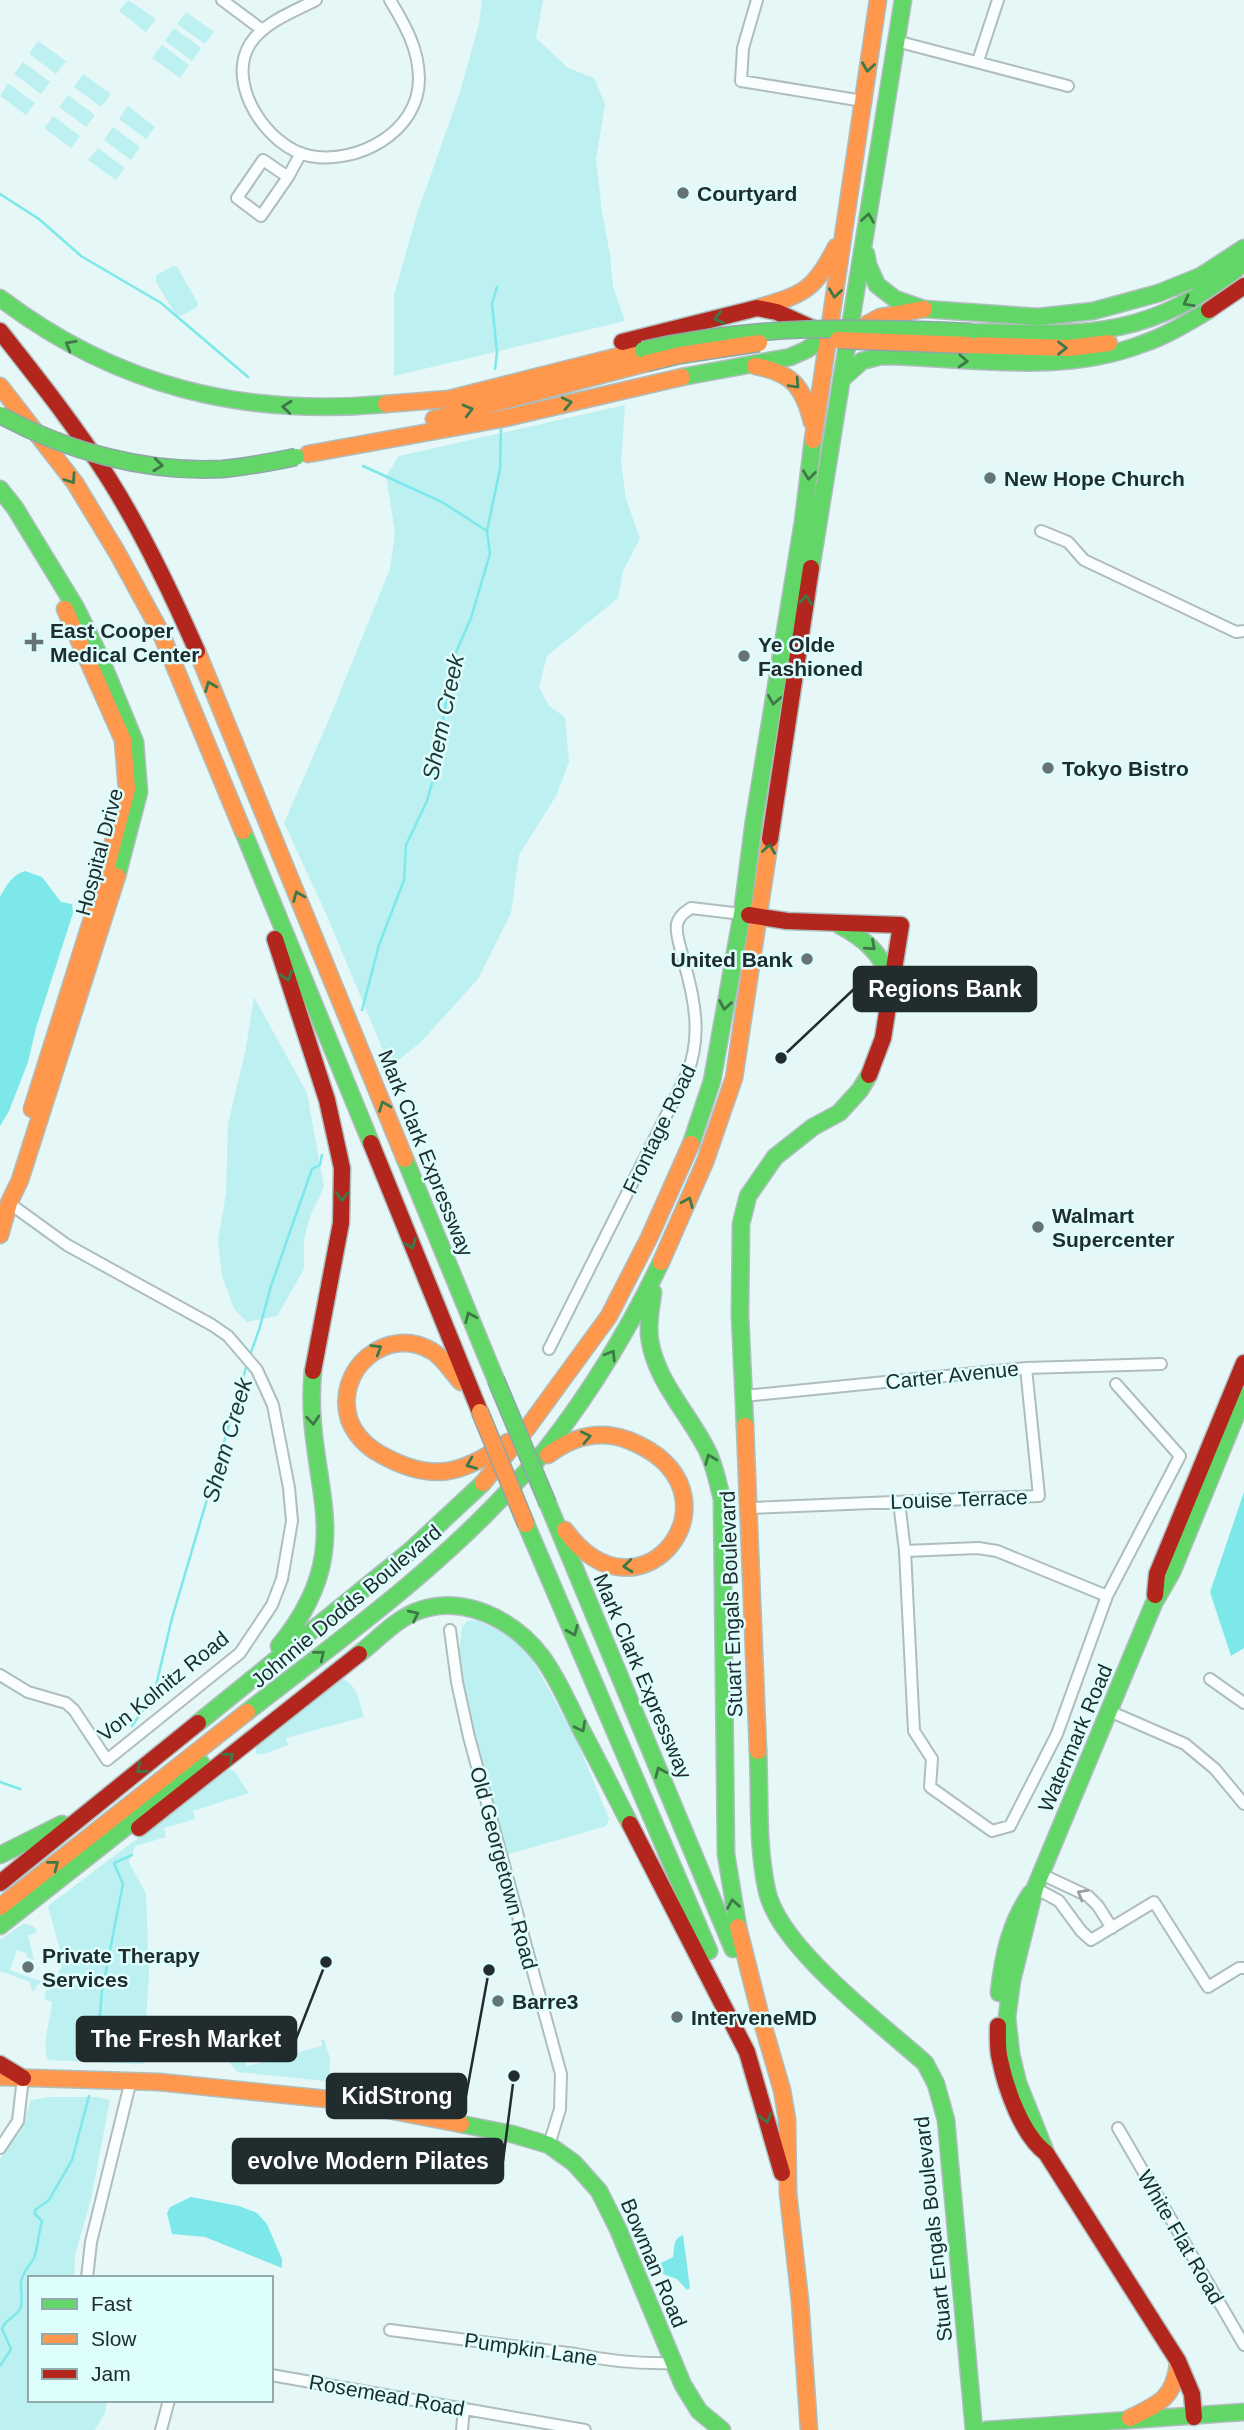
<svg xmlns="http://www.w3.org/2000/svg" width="1244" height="2430" font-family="Arial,sans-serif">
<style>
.green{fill:#bdf0f1}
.water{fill:#7ce8ea}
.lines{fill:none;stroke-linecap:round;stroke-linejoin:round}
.stream{stroke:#7ce8ea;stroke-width:2.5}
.street-casing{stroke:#afbdbd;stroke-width:14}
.fast-casing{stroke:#afbdbd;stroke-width:19}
.slow-casing{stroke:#afbdbd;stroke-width:19}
.jam-casing{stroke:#afbdbd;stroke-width:19}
.street{stroke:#fbfefe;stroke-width:10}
.fast{stroke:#63d668;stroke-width:16}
.slow{stroke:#ff974d;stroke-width:16}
.jam{stroke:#b3261e;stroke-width:16}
.fast-bridge-casing{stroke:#8fa6a7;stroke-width:19;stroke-linecap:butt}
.slow-bridge-casing{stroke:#8fa6a7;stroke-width:19;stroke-linecap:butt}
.fast-bridge{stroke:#63d668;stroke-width:16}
.slow-bridge{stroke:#ff974d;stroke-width:16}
.oneway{stroke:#3e7848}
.oneway2{stroke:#98a0a0}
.poi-dot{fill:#657374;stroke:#defefe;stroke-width:2.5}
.labels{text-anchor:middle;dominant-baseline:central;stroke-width:5;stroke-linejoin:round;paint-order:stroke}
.poi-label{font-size:21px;font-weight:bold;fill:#202c2d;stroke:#defefe;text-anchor:start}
.street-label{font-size:21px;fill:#202c2d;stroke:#defefe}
.water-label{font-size:23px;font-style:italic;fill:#1f3737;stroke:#defefe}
.leader{fill:none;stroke:#202c2d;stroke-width:2.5}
.callout-dot{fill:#202c2d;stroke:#defefe;stroke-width:2.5}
.callout{fill:#202c2d;stroke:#202c2d;stroke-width:2.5}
.callout-label{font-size:23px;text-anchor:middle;font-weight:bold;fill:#fff}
</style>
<rect width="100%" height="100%" fill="#e5f7f7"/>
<path class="green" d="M128,0L156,19L146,32L119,11Z
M482,0H543L536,38L568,68L594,78L605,104L596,160L602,211L610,255L613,286L625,321L394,376V295L417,214L459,95L479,24Z
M186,12L214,32L205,44L177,24Z
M174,28L201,48L192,61L165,41Z
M38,41L66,61L56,74L29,54Z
M162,45L189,65L180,78L152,58Z
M23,62L50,82L41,94L14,74Z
M83,74L111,94L101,107L74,87Z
M8,83L35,103L26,115L0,96Z
M68,95L95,115L86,127L59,107Z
M128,106L155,127L146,139L119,119Z
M53,116L80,136L71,148L44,128Z
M113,127L140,147L131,160L104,140Z
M98,148L125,168L116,180L88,160Z
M173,266L177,267L198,303L197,307L181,316L176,315L156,282V275Z
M625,405L621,462L626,499L640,538L623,571L618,598L547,656L539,687L549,706L565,717L569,762L556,796L519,855L511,913L478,979L421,1042L390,1067L327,916L284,823L328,722L390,569L395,532L386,476L399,456Z
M254,997L307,1093L324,1187L311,1214L304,1239V1269L277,1316L247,1322L234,1309L222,1276L218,1241L226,1193L228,1124L246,1048Z
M476,1620L514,1638L530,1655L577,1741L609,1819L606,1826L505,1855L466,1707L461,1677L459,1655L462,1627L467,1621Z
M343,1679C358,1686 359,1702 364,1717L286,1738L288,1745L264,1754H256V1745L333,1681Z
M228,1770L234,1771L249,1793L193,1811L195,1819L164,1828L166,1837L135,1846L129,1862L146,1894L149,1975L143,2064L48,2060C41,2045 51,2019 52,2002L44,1999L47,1987L38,1984L34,1991H32L30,1982L0,1971V1940L24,1923L34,1927L37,1932L28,1935L34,1960L26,1957L27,1953L17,1950L10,1970L54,1986L63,1962L48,1906Z
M324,2039L330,2059L329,2078L325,2081L238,2072L231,2065L230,2062L244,2059L247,2066L273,2060V2052L277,2058L322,2046L321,2040Z
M50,2097H96L110,2100L91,2199L75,2255L74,2278H30V2400H107L105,2412L95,2430H0V2159L20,2132L31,2100Z"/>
<path class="water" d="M25,871L42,877L61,902L72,904L73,913L36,1028L28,1062L9,1111L0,1126V897C6,886 13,874 25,871Z
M1244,1492V1648L1231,1656L1210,1592Z
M191,2197L239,2206L257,2213L267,2224L282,2259V2268L205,2237L172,2234L167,2213L170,2207Z
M683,2235L690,2288L687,2290L677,2279L663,2274L661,2263L673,2257C675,2248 672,2239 683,2235Z"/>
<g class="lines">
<path class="stream" d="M0,194L39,219L81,256L161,303L248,377
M495,369L497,352L492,304L497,287
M363,466L442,502L487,531
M362,1010L379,945L404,880L406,845L427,801L434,776L453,659L471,618L490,554L487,531L500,469L501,428
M250,1355L259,1330L271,1286L312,1169L320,1165L322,1155
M132,1726L154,1694L172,1618L247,1364
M0,1782L20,1789
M96,2059L102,1991L123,1884L114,1863L132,1855
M0,2366L11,2349L2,2329C5,2319 15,2318 20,2309C24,2301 20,2291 21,2282C23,2271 29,2267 34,2258C37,2251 39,2231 42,2221L35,2214V2210L49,2200L72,2160L89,2096"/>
<g class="street-casing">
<path id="street" d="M222,0L261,29
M316,0C293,12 264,22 250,44C225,84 268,148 310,156C357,165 419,132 419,79C419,49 405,25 390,0
M757,0L743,48L741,81L863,101
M896,41L1068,86
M978,61L998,0
M288,177L263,160L237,198L261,216L288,177L301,153
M1041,531L1068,542L1084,560L1236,632L1244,631
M549,1349L687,1074C702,1037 695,1000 684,962C682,951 675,936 677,924C679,916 685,912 691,908L742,914
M744,1396L1026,1368L1161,1364
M899,1502L905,1551L914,1731L932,1759L930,1787L992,1831L1010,1826L1057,1734L1107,1596L1180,1456L1116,1384
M750,1508L1039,1496L1026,1368
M905,1551L978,1548L997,1551L1107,1596
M450,1630L457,1682L469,1737L561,2074L560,2109L549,2145
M0,1675L28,1692L66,1703L74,1710L107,1760L240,1653L272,1605L282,1579L292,1521L289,1488L273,1405L257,1370L228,1336L212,1325L67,1245L9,1203
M1210,1679L1244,1703
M1109,1711L1185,1744L1215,1769L1244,1804
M1041,1874L1088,1896L1098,1906L1112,1928
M1035,1888L1059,1901L1081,1931L1091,1940L1154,1902L1208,1987L1239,1968H1244
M1118,2128L1244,2345
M0,2148L18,2121L23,2078
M87,2278L91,2242L131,2080
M390,2330L576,2354C608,2361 641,2364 674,2363
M271,2375L585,2430
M161,2430L169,2400
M462,2430L464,2408"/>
</g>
<g class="fast-casing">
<path id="fast" d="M866,254L868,265L877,285L895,299L924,309L1038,317L1093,311L1159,293L1201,276L1244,248
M0,298C116,386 242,417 386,404
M971,332C1088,335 1148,340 1244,263
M682,377L790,357L806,350L829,335
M842,379L862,361L881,356C968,357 1059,376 1142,344C1166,336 1187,323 1209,310
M0,489L15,508L76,608L100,657L135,742L139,792L117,876
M811,568L903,0
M243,831L371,1143
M839,925C865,939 880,952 891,980
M691,1144L712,1081L742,914L754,821L803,522L813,440
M405,1159L496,1380
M653,1292C651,1308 647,1324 650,1341C657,1383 690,1415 708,1452C715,1467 718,1483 722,1499L726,1854L738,1927
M745,1426L740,1315L741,1224L748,1196L775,1157L813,1127L839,1113L860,1090L869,1075
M548,1504L733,1949
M526,1524L709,1951
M279,1646C365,1542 302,1482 313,1371
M359,1654C377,1640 394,1621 415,1612C462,1593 513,1619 542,1657C559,1680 570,1708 583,1733C599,1763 614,1793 630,1824
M247,1712C338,1641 433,1573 511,1488C524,1473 539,1460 550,1444C594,1387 630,1327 661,1262
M198,1723L410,1551L483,1483
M758,1751C760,1797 757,1846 767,1891C779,1947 881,2024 925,2063L936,2084L946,2120L974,2430
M0,1855L62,1824
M0,1926L179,1785L201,1763
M999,1993C1003,1956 1010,1923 1031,1893
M461,2124L512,2134L549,2145L574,2163L599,2191L618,2229L683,2385L699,2411L722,2430
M1046,2153L1018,2083L1011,2054L1007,2017L1012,1980L1035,1888L1154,1603L1172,1572L1244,1396
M986,2430L1244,2412"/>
</g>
<g class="slow-casing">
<path id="slow" d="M760,307C805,294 815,289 836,247
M853,332L880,317L924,309
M969,345L1069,348L1109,343
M755,366C792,373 803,386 812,422
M0,386L75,483L118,554L160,631L243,831
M386,404L449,399L643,350
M434,419L647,363
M813,440L878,0
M308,454L501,419L682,377
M197,651L405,1159
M32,1109L98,900L127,789L123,740L65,609
M0,1235L9,1203L20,1180L117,876
M661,1262L705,1162L734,1078L770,839
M461,1382C452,1373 443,1357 432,1351C387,1324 334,1370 349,1419C354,1434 367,1447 380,1454C431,1483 462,1475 508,1442
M745,1426L758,1751
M548,1455C572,1437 599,1429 628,1440C753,1489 642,1636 565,1530
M483,1483L528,1427L609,1316L649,1238L691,1144
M0,1907L247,1712
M738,1927L761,2018
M761,2018L782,2090L787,2119L788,2193L800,2301L809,2430
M0,2077L159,2082L336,2100L461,2124
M1130,2418C1159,2404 1174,2398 1178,2364"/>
</g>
<g class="jam-casing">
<path id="jam" d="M1209,310L1244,286
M0,331C38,379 76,427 109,479C143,533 171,592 197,651
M622,342L757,308L777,312L814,329
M770,839L811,568
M749,915L787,921L901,925L883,1038L869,1075
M275,939L327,1100L342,1168L341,1223L313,1371
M371,1143L480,1412
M1155,1595L1157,1574L1244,1363
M630,1824L747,2052
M139,1828L359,1654
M0,1883L198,1723
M998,2026C998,2037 997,2049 1000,2060C1006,2089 1022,2135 1046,2153L1178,2361L1192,2394L1194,2417
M747,2052L782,2173
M0,2064L23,2078"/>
</g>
<use href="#street" class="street"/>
<use href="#fast" class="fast"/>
<use href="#slow" class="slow"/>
<use href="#jam" class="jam"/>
<g class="fast-bridge-casing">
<path id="fast-bridge" d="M643,350C755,324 857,327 971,332
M0,415C66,451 146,473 222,469C247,467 271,462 296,457
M496,1380L548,1504"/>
</g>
<g class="slow-bridge-casing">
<path id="slow-bridge" d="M838,340L969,345
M647,363L680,355L759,343
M480,1412L526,1524"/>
</g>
<use href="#fast-bridge" class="fast-bridge"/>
<use href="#slow-bridge" class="slow-bridge"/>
</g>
<defs><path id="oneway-chevron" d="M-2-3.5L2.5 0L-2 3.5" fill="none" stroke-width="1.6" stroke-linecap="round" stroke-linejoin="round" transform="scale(1.75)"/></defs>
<g class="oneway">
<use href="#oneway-chevron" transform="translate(868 67) rotate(98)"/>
<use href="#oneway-chevron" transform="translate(868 218) rotate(-81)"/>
<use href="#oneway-chevron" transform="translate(835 293) rotate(98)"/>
<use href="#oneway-chevron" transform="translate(1188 302) rotate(151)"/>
<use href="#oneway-chevron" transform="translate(719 318) rotate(166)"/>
<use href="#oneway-chevron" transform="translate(70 345) rotate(-150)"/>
<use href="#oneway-chevron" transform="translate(1062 348) rotate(-1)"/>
<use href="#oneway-chevron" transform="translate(963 361) rotate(3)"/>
<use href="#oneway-chevron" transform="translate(795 384) rotate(47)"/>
<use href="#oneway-chevron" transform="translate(567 403) rotate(-12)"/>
<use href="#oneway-chevron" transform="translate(287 407) rotate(-175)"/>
<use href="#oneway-chevron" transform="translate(468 410) rotate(-15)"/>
<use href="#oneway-chevron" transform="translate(158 465) rotate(6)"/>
<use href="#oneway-chevron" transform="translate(809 475) rotate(97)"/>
<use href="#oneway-chevron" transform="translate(71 479) rotate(56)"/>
<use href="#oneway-chevron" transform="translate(806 600) rotate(-82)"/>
<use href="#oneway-chevron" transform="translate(210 686) rotate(-112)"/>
<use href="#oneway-chevron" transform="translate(774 700) rotate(99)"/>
<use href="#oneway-chevron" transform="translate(769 849) rotate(-82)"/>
<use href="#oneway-chevron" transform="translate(298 896) rotate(-112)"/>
<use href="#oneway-chevron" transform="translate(871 946) rotate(42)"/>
<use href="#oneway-chevron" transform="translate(287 976) rotate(72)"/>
<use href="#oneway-chevron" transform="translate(725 1005) rotate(100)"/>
<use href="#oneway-chevron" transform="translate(384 1106) rotate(-111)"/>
<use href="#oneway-chevron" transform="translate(342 1196) rotate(92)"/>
<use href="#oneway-chevron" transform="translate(688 1202) rotate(-67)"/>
<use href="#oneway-chevron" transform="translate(411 1244) rotate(67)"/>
<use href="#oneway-chevron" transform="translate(470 1317) rotate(-113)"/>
<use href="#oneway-chevron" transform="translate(377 1349) rotate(-31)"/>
<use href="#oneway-chevron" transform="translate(611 1355) rotate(-58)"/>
<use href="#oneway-chevron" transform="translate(313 1420) rotate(85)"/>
<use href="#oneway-chevron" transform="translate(586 1437) rotate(-12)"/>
<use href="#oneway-chevron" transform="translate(710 1459) rotate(-112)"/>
<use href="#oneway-chevron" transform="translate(471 1464) rotate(158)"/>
<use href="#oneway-chevron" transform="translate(628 1566) rotate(174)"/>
<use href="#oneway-chevron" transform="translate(414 1615) rotate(-26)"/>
<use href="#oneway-chevron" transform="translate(573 1631) rotate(67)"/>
<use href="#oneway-chevron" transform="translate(320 1655) rotate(-39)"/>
<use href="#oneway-chevron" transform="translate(581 1727) rotate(63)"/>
<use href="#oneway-chevron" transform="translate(229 1757) rotate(-39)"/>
<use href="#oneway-chevron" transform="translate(141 1769) rotate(140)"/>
<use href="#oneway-chevron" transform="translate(660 1772) rotate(-113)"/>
<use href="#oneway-chevron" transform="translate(54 1865) rotate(-38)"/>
<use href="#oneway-chevron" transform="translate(733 1904) rotate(-100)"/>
<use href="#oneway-chevron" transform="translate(766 2118) rotate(76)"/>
</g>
<use class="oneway2" href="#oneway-chevron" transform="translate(1082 1894) rotate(-150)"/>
<g class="poi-dot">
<circle cx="683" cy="193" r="7"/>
<circle cx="990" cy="478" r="7"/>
<path d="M30.5 631.5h7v7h7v7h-7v7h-7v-7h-7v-7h7z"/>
<circle cx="744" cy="656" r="7"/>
<circle cx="1048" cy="768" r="7"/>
<circle cx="807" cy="959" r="7"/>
<circle cx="1038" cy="1227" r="7"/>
<circle cx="28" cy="1967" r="7"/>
<circle cx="498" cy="2001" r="7"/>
<circle cx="677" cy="2017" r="7"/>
</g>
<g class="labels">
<g class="poi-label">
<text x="697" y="193">Courtyard</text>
<text x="1004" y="478">New Hope Church</text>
<text x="50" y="630">East Cooper<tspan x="50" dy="24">Medical Center</tspan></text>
<text x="758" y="644">Ye Olde<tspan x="758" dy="24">Fashioned</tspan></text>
<text x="1062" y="768">Tokyo Bistro</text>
<text x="793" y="959" text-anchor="end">United Bank</text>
<text x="1052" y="1215">Walmart<tspan x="1052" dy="24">Supercenter</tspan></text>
<text x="42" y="1955">Private Therapy<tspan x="42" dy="24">Services</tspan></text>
<text x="512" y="2001">Barre3</text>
<text x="691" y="2017">InterveneMD</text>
</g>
<g class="street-label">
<text transform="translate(99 852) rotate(-75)">Hospital Drive</text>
<text transform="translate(659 1129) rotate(-64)">Frontage Road</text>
<text transform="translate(426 1153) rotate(68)">Mark Clark Expressway</text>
<text transform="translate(952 1375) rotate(-6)">Carter Avenue</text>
<text transform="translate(959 1499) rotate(-2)">Louise Terrace</text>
<text transform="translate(731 1604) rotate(-92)">Stuart Engals Boulevard</text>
<text transform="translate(346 1606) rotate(-40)">Johnnie Dodds Boulevard</text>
<text transform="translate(643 1676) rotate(67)">Mark Clark Expressway</text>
<text transform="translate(163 1686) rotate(-39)">Von Kolnitz Road</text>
<text transform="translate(1075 1738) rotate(-67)">Watermark Road</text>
<text transform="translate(504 1868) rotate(75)">Old Georgetown Road</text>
<text transform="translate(933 2229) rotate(-96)">Stuart Engals Boulevard</text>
<text transform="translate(1181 2237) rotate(60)">White Flat Road</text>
<text transform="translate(654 2263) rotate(67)">Bowman Road</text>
<text transform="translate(531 2349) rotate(8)">Pumpkin Lane</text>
<text transform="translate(387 2395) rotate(10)">Rosemead Road</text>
</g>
<g class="water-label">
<text transform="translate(443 717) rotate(-78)">Shem Creek</text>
<text transform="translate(227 1440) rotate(-74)">Shem Creek</text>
</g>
</g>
<path class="leader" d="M781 1058L854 989M326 1962L296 2039M489 1970L466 2096M514 2076L503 2161"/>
<g class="callout-dot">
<circle cx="781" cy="1058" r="7"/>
<circle cx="326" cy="1962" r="7"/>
<circle cx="489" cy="1970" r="7"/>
<circle cx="514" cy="2076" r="7"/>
</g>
<g class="callout">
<rect x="854" y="967" width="182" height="44" rx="7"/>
<rect x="77" y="2017" width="219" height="44" rx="7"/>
<rect x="327" y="2074" width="139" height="44" rx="7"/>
<rect x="233" y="2139" width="270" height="44" rx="7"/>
</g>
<g class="callout-label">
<text x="945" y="997">Regions Bank</text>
<text x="186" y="2047">The Fresh Market</text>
<text x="397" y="2104">KidStrong</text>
<text x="368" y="2169">evolve Modern Pilates</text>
</g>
<rect x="28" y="2276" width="245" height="126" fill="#defefe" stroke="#92aaaa" stroke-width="2"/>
<rect x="42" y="2299" width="35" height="10" fill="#63d668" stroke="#92aaaa" stroke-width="2"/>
<text x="91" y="2311" font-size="21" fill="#202c2d">Fast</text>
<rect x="42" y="2334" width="35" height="10" fill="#ff974d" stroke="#92aaaa" stroke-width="2"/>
<text x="91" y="2346" font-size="21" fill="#202c2d">Slow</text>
<rect x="42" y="2369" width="35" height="10" fill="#b3261e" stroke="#92aaaa" stroke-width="2"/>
<text x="91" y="2381" font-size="21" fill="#202c2d">Jam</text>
</svg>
